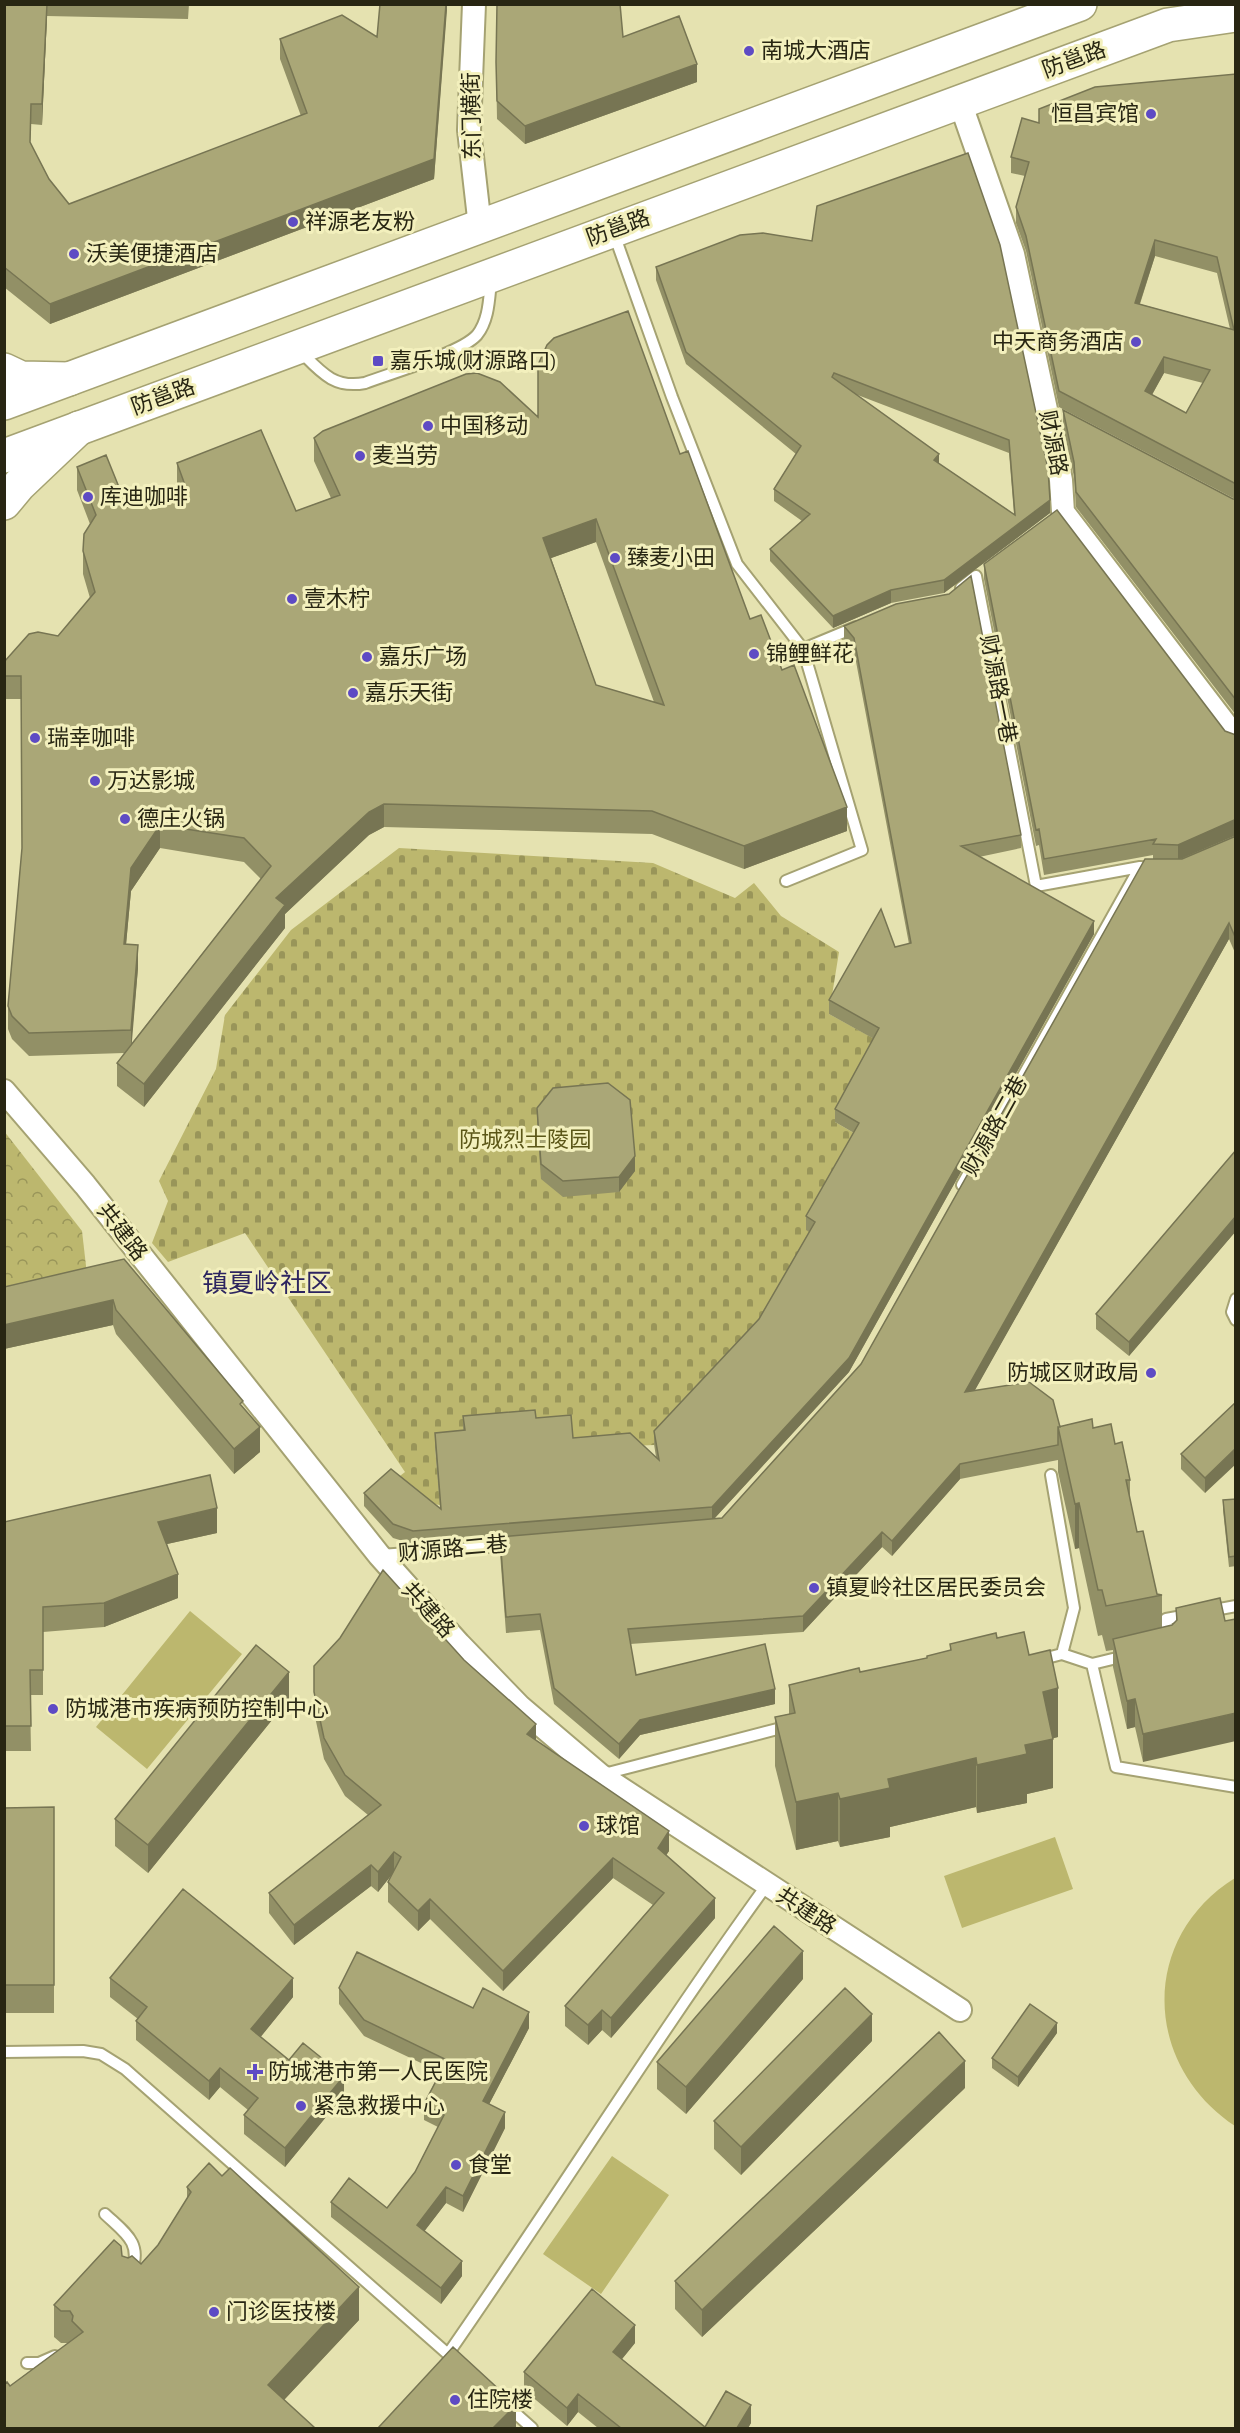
<svg xmlns="http://www.w3.org/2000/svg" width="1240" height="2433" font-family="'Alegreya Sans','Noto Sans SC',sans-serif">
<style>
.cemetery{fill:url(#cemetery-stones)}
.park{fill:url(#park-crowns)}
.pitch{fill:#bcb76e}
.lines{fill:none;stroke-linecap:round;stroke-linejoin:round}
.service-casing{stroke:#a5a272;stroke-width:14}
.minor-casing{stroke:#a5a272;stroke-width:26}
.primary-casing{stroke:#a5a272;stroke-width:36}
.trunk-casing{stroke:#a5a272;stroke-width:36}
.service{stroke:#fff;stroke-width:10}
.minor{stroke:#fff;stroke-width:22}
.primary{stroke:#fff;stroke-width:33}
.trunk{stroke:#fff;stroke-width:33}
.wall{fill:#929066;fill-rule:evenodd}
.shaded-wall{fill:#777553}
.building{fill:#aaa777;stroke:#777553;stroke-width:1.5;fill-rule:evenodd}
.poi-dot{fill:#5e4bc4;stroke:#f3f0bd;stroke-width:2}
.labels{text-anchor:middle;dominant-baseline:central;stroke-width:6;stroke-linejoin:round;paint-order:stroke}
.poi-label{font-size:22px;fill:#282613;stroke:#f3f0bd;text-anchor:start}
.street-label{font-size:22px;fill:#282613;stroke:#f3f0bd}
.park-label{font-size:22px;fill:#5b5617;stroke:#f3f0bd}
.quarter-label{font-size:26px;fill:#2d2560;stroke:#f3f0bd}
</style>
<defs>
<pattern id="cemetery-stones" width="16" height="16" patternUnits="userSpaceOnUse" patternTransform="scale(1.5)"><rect width="16" height="16" fill="#bcb76e"/><path d="M2 7V4a2 2 0 0 1 4 0v3zM10 15v-3a2 2 0 0 1 4 0v3z" fill="#999559"/></pattern>
<pattern id="park-crowns" width="20" height="18" patternUnits="userSpaceOnUse" patternTransform="scale(1.5)"><rect width="20" height="18" fill="#bcb76e"/><path d="M2 6a3 3 0 1 1 6 0M12 15a3 3 0 1 1 6 0" fill="none" stroke="#999559"/></pattern>
</defs>
<rect width="100%" height="100%" fill="#e5e2b0"/>
<path class="cemetery" d="M399,848L653,863L735,898L754,883L781,916L839,952L829,1014L880,1042L835,1122L859,1136L807,1230L815,1235L770,1314L654,1445L630,1446L464,1430L465,1444L435,1447L440,1505L416,1502L391,1483L405,1472L245,1233L168,1262L152,1243L168,1201L159,1181L216,1069L225,1015L291,930Z"/>
<path class="park" d="M4,1131L82,1231L89,1292L5,1311Z"/>
<path class="pitch" d="M190,1611L242,1654L147,1769L96,1727Z
M1055,1837L1073,1889L962,1928L944,1876Z
M1235,1878V2126C1143,2065 1139,1938 1235,1878Z
M612,2156L669,2195L601,2294L543,2254Z"/>
<g class="lines">
<g class="service-casing">
<path id="service" d="M614,234L672,397L737,564L803,649L862,850L786,881
M299,350C320,371 333,389 365,383C391,373 461,353 477,335C489,320 489,299 491,281
M961,588L976,576L1036,886L1140,867
M803,649L856,627
M962,1185L1140,867L1154,868
M1236,1299L1232,1312L1236,1320
M1051,1475L1074,1608L1062,1654
M381,1555L512,1545
M1209,1611L1236,1606
M1169,1641L1166,1619L1188,1615
M1039,1660L1062,1654L1092,1664L1125,1656
M1092,1664L1116,1767L1236,1787
M604,1774L789,1726
M4,2052L83,2051L101,2054L125,2069L458,2363
M105,2214C125,2233 143,2243 131,2272
M448,2354C556,2199 655,2039 766,1886
M27,2363H39L55,2356
M506,2405L532,2428"/>
</g>
<g class="minor-casing">
<path id="minor" d="M474,4L469,130L480,227
M960,102L1013,254L1061,480L1063,512L1236,738
M4,1091L85,1185L379,1555L459,1644L520,1707L600,1775L960,2010"/>
</g>
<g class="primary-casing">
<path id="primary" d="M4,370L21,378L69,379
M4,503L19,485L79,428"/>
</g>
<g class="trunk-casing">
<path id="trunk" d="M4,403L1080,4
M4,456L1168,25L1236,15"/>
</g>
<use href="#service" class="service"/>
<use href="#minor" class="minor"/>
<use href="#primary" class="primary"/>
<use href="#trunk" class="trunk"/>
</g>
<path class="wall" d="M4,4H189L188,19L47,16L42,125L31,124L30,143L49,179L69,204L301,116L280,59V39L377,37L447,4L434,179L50,324L4,287Z
M623,37L697,82L525,144L497,119L496,62Z
M1236,74V715L1076,507L1074,477L1063,426V410L1233,499H1235L1059,407L1026,251L1016,223V207L1025,176L1011,173V157L1039,123ZM1155,256L1217,273L1230,329L1140,304ZM1164,373L1203,383L1186,413L1152,395Z
M968,153L1050,513L944,593L891,603L833,628L770,561V549L802,521L774,501V489L796,454L686,364L656,280V267L812,241ZM855,394L1009,453L1014,514L939,464Z
M538,417L680,454L750,619L782,670L847,831L744,869L652,834L384,827L369,835L285,914V928L144,1107L117,1086V1063L124,1053L29,1056L12,1039L8,1029V1006L22,850L21,699H4V662L58,636L90,598L83,574V551L90,524L77,490V467L127,507L177,488V463L296,511L331,498L314,461V438ZM596,542L654,702L596,685L551,558ZM160,848L244,862L261,879L131,1044L138,968L126,944L131,891Z
M984,564L1225,731L1236,735V955L1229,939L974,1391L1060,1427L1093,1428L1115,1444L1130,1480V1499L1137,1532L1157,1594L1162,1595V1628L1172,1625L1176,1621V1608L1220,1598L1143,1762L1135,1727L1127,1729L1113,1667V1650L1106,1651L1102,1635L1098,1636L1079,1548L1075,1549L1058,1472V1460L960,1479L892,1556L882,1547L803,1632L630,1644L636,1675L775,1704L640,1735L619,1759L554,1704L540,1630L506,1633L500,1553V1537L413,1544L393,1538L364,1506V1493L440,1508L435,1447V1433L463,1430V1416L536,1418L573,1438L656,1457L654,1444V1431L759,1319L809,1232L806,1230V1216L854,1133L835,1122V1109L874,1039L829,1014V1000L895,947L909,944L854,651L844,640V626L896,604L1021,835V848L979,857L1094,934L849,1372L715,1518H722L861,1364L1153,859V855L1044,875L1039,845L1036,846L984,579ZM1234,836H1235L1180,859Z
M537,1108L635,1171L619,1192L563,1197L541,1179L537,1124Z
M1236,1150V1231L1129,1356L1096,1329V1314Z
M124,1259L243,1408L260,1452L234,1474L116,1334L113,1325L4,1349Z
M1236,1402L1205,1493L1181,1469V1454Z
M1236,1499V1566L1229,1567L1223,1510V1500Z
M4,1522L217,1533L167,1544L178,1598L104,1627L43,1632V1695H30L31,1751H4Z
M997,1638L1029,1655L1058,1737L1053,1738V1788L1027,1794V1803L977,1813L976,1807L890,1827V1837L840,1847L838,1841L796,1850L775,1766V1717L789,1714V1685L860,1672L927,1658L950,1650V1644Z
M314,1666L536,1740L669,1851L666,1855L715,1918L611,2038L602,2030L588,2045L565,2026V2006L653,1905L613,1878L503,1991L430,1919L418,1931L388,1902V1882L392,1874L378,1892L371,1886L294,1945L269,1913V1893L368,1815L345,1796L324,1759L314,1712Z
M289,1699L148,1873L115,1846V1819Z
M54,1807V2013H4V1808Z
M110,1978L293,1997L260,2037L289,2060L344,2095L285,2167L244,2134V2115L248,2110L220,2087L209,2100L136,2040V2021L138,2019L110,1997Z
M803,1979L686,2114L657,2089V2062Z
M339,1988L473,2008L529,2028L489,2104L505,2128L463,2212L446,2203L424,2231L462,2276L441,2304L331,2217V2202L387,2208L415,2172L438,2127L424,2120V2104L440,2072L364,2036L339,2004Z
M1057,2033L1018,2087L992,2068V2058Z
M872,2041L741,2175L714,2149V2121Z
M965,2088L702,2337L675,2309V2281Z
M187,2187L359,2320L284,2400L10,2386L68,2343H61L54,2337V2305L122,2256L141,2264L158,2245L187,2199Z
M635,2343L622,2359L705,2427L751,2423L748,2428H598L578,2412L567,2426L524,2390V2372Z"/>
<path class="shaded-wall" d="M47,4V16L42,125V104Z
M446,4H447V10L434,179L50,324V304L434,159Z
M697,64V82L525,144V126Z
M1155,240V256L1135,318V303Z
M1164,357V373L1145,407V391Z
M939,454V467L934,460Z
M1050,500V513L944,593V580Z
M596,519V542L543,561V538Z
M891,590V603L833,628V616Z
M384,804V827L369,835L285,914V928L144,1107V1084L276,898L369,812Z
M847,807V831L744,869V846Z
M1234,820V836L1178,860V845Z
M160,825V848L131,891L124,967V944L131,868Z
M1094,921V934L849,1372L712,1521V1507Z
M1229,923V939L965,1408V1392Z
M138,945V968L131,1053V1030Z
M635,1156V1171L619,1192V1177Z
M1236,1216V1231L1129,1356V1342Z
M113,1300V1325L4,1349V1325Z
M260,1427V1452L234,1474V1449Z
M1236,1448V1464L1205,1493V1478Z
M960,1464V1479L892,1556V1541Z
M1079,1503V1548L1075,1549V1504Z
M217,1508V1533L158,1546V1522Z
M882,1532V1547L803,1632V1616Z
M178,1574V1598L104,1627V1603Z
M289,1672V1699L148,1873V1845Z
M1058,1688V1737L1043,1741V1692Z
M775,1689V1704L640,1735L619,1759V1744L640,1720Z
M1135,1699V1727L1127,1729V1701Z
M1236,1713V1741L1143,1762V1734Z
M536,1724V1745L527,1734Z
M1053,1739V1788L1027,1794V1803L977,1813V1765L1025,1745Z
M976,1758V1807L890,1827V1837L840,1847V1799L888,1779Z
M838,1793V1841L796,1850V1802Z
M669,1831V1851L658,1868V1848Z
M394,1852V1872L378,1892V1872Z
M613,1858V1878L503,1991V1971Z
M371,1865V1886L294,1945V1925Z
M715,1898V1918L611,2038V2018Z
M430,1899V1919L418,1931V1911Z
M803,1951V1979L686,2114V2087Z
M293,1978V1997L251,2049V2029Z
M602,2010V2030L588,2045V2025Z
M529,2012V2028L483,2116V2101Z
M872,2014V2041L741,2175V2147Z
M1057,2023V2033L1018,2087V2077Z
M965,2061V2088L702,2337V2310Z
M220,2068V2087L209,2100V2081Z
M344,2076V2095L285,2167V2148Z
M505,2112V2128L463,2212V2196Z
M446,2187V2203L417,2241V2225Z
M462,2261V2276L441,2304V2288Z
M359,2287V2320L268,2417V2385Z
M635,2325V2343L613,2370V2352Z
M578,2394V2412L567,2426V2408Z
M516,2405V2428H493Z
M751,2405V2423L748,2428H737Z"/>
<path class="building" d="M4,4H47L42,104H31L30,142L49,179L69,204L307,113L280,39L342,15L377,37L380,4H446L434,159L50,304L4,267Z
M497,4H620L623,37L679,16L697,64L525,126L497,101L496,62Z
M1236,74V484L1059,391L1026,236L1016,207L1029,162L1011,157L1022,118L1039,123V109L1095,87ZM1155,240L1217,257L1234,330L1135,303ZM1164,357L1210,370L1186,413L1145,391Z
M968,153L1000,245L1048,469L1050,500L944,580L891,590L833,616L770,549L810,514L774,489L801,446L686,352L656,267L740,235L763,233L812,241L817,206ZM834,373L1009,440L1015,515L934,460L939,454L832,377Z
M628,311L680,454L688,451L750,619L761,615L782,670L794,665L847,807L744,846L652,811L384,804L369,812L276,898L285,905L144,1084L117,1063L271,866L244,838L160,825L131,868L124,944L138,945L131,1030L29,1033L12,1016L8,1006L22,848L21,676H4V662L29,634L38,632L58,636L95,592L83,551L84,534L96,515L77,467L106,455L127,507L185,485L177,463L261,430L296,511L340,495L314,438L323,431L466,374L477,373L500,382L538,417V365L547,345L554,338ZM596,519L664,705L596,685L543,538Z
M1063,410L1233,499H1236V700L1076,492L1074,462Z
M1057,510L1225,731L1236,735V821L1234,820L1178,845L1153,844L1156,839L1044,859L1039,829L1036,830L984,564Z
M971,576L1021,835L961,846L1094,921L849,1358L712,1507L413,1531L393,1524L364,1493L391,1469L441,1509L435,1433L465,1430L463,1416L535,1410L536,1418L571,1415L573,1438L630,1433L659,1460L654,1431L759,1319L815,1222L806,1216L859,1123L835,1109L879,1028L829,1000L881,909L895,947L911,943L854,638L844,626L896,604L949,594Z
M1236,836V939L1229,923L965,1392L1029,1382L1053,1400L1060,1427H1058V1445L960,1464L892,1541L882,1532L803,1616L628,1629L636,1675L765,1644L775,1689L640,1720L619,1744L554,1688L540,1614L506,1617L500,1537L722,1518L861,1364L1145,859H1182Z
M608,1083L630,1100L635,1156L619,1177L563,1181L541,1164L537,1108L553,1088Z
M1236,1150V1216L1129,1342L1096,1314Z
M124,1259L243,1401L240,1404L260,1427L234,1449L116,1310L113,1300L4,1325V1287Z
M1236,1402V1448L1205,1478L1181,1454Z
M1092,1419L1093,1428L1111,1424L1115,1444L1122,1442L1130,1480H1126L1137,1532L1143,1531L1157,1594L1162,1595L1106,1606L1102,1590H1098L1079,1503L1075,1504L1058,1427Z
M210,1475L217,1508L158,1522L178,1574L104,1603L43,1607V1670H30L31,1726H4V1522Z
M1236,1499V1556L1229,1557L1223,1500Z
M383,1570L464,1660L536,1724L527,1734L669,1831L658,1848L715,1898L611,2018L602,2010L588,2025L565,2006L664,1893L613,1858L503,1971L430,1899L418,1911L388,1882L401,1857L394,1852L378,1872L371,1865L294,1925L269,1893L381,1805L345,1775L324,1738L314,1692V1666L340,1638Z
M1220,1598L1225,1621L1236,1619V1713L1143,1734L1135,1699L1127,1701L1113,1639L1172,1625L1177,1620L1176,1608Z
M1024,1632L1029,1655L1050,1650L1058,1688L1043,1692L1053,1739L1025,1745L1027,1754L977,1765L976,1758L888,1779L890,1788L840,1799L838,1793L796,1802L775,1717L795,1713L789,1685L859,1668L860,1672L927,1658V1656L951,1650L950,1644L996,1633L997,1638Z
M256,1645L289,1672L148,1845L115,1819Z
M54,1807V1985H4V1808Z
M183,1889L293,1978L251,2029L289,2060L303,2043L344,2076L285,2148L244,2115L258,2098L220,2068L209,2081L136,2021L147,2007L110,1978Z
M774,1926L803,1951L686,2087L657,2062Z
M357,1952L473,2008L483,1988L529,2012L483,2101L505,2112L463,2196L446,2187L417,2225L462,2261L441,2288L331,2202L349,2178L387,2208L415,2172L444,2115L424,2104L447,2060L364,2020L339,1988Z
M845,1988L872,2014L741,2147L714,2121Z
M1030,2004L1057,2023L1018,2077L992,2058Z
M939,2032L965,2061L702,2310L675,2281Z
M209,2163L222,2176L230,2168L359,2287L268,2385L315,2428H4V2385L7,2382L10,2386L83,2332L72,2321L73,2316L70,2311H61L54,2305L114,2240L121,2246L122,2256L128,2258L132,2256L141,2264L158,2245L191,2192L187,2187Z
M592,2289L635,2325L613,2352L705,2427L726,2391L751,2405L737,2428H621L578,2394L567,2408L524,2372Z
M453,2347L516,2405L493,2428H378Z"/>
<g class="poi-dot">
<circle cx="749" cy="51" r="6"/>
<circle cx="1151" cy="114" r="6"/>
<circle cx="293" cy="222" r="6"/>
<circle cx="74" cy="254" r="6"/>
<circle cx="1136" cy="342" r="6"/>
<rect x="372" y="355" width="12" height="12" rx="3"/>
<circle cx="428" cy="426" r="6"/>
<circle cx="360" cy="456" r="6"/>
<circle cx="88" cy="497" r="6"/>
<circle cx="615" cy="558" r="6"/>
<circle cx="292" cy="599" r="6"/>
<circle cx="754" cy="654" r="6"/>
<circle cx="367" cy="657" r="6"/>
<circle cx="353" cy="693" r="6"/>
<circle cx="35" cy="738" r="6"/>
<circle cx="95" cy="781" r="6"/>
<circle cx="125" cy="819" r="6"/>
<circle cx="1151" cy="1373" r="6"/>
<circle cx="814" cy="1588" r="6"/>
<circle cx="53" cy="1709" r="6"/>
<circle cx="584" cy="1826" r="6"/>
<path d="M252 2063h6v6h6v6h-6v6h-6v-6h-6v-6h6z"/>
<circle cx="301" cy="2106" r="6"/>
<circle cx="456" cy="2165" r="6"/>
<circle cx="214" cy="2312" r="6"/>
<circle cx="455" cy="2400" r="6"/>
</g>
<g class="labels">
<g class="poi-label">
<text x="761" y="51">南城大酒店</text>
<text x="1139" y="114" text-anchor="end">恒昌宾馆</text>
<text x="305" y="222">祥源老友粉</text>
<text x="86" y="254">沃美便捷酒店</text>
<text x="1124" y="342" text-anchor="end">中天商务酒店</text>
<text x="390" y="361">嘉乐城(财源路口)</text>
<text x="440" y="426">中国移动</text>
<text x="372" y="456">麦当劳</text>
<text x="100" y="497">库迪咖啡</text>
<text x="627" y="558">臻麦小田</text>
<text x="304" y="599">壹木柠</text>
<text x="766" y="654">锦鲤鲜花</text>
<text x="379" y="657">嘉乐广场</text>
<text x="365" y="693">嘉乐天街</text>
<text x="47" y="738">瑞幸咖啡</text>
<text x="107" y="781">万达影城</text>
<text x="137" y="819">德庄火锅</text>
<text x="1139" y="1373" text-anchor="end">防城区财政局</text>
<text x="826" y="1588">镇夏岭社区居民委员会</text>
<text x="65" y="1709">防城港市疾病预防控制中心</text>
<text x="596" y="1826">球馆</text>
<text x="268" y="2072">防城港市第一人民医院</text>
<text x="313" y="2106">紧急救援中心</text>
<text x="468" y="2165">食堂</text>
<text x="226" y="2312">门诊医技楼</text>
<text x="467" y="2400">住院楼</text>
</g>
<g class="street-label">
<text transform="translate(1074 60) rotate(-20)">防邕路</text>
<text transform="translate(472 116) rotate(-91)">东门横街</text>
<text transform="translate(618 228) rotate(-20)">防邕路</text>
<text transform="translate(163 397) rotate(-20)">防邕路</text>
<text transform="translate(1053 443) rotate(79)">财源路</text>
<text transform="translate(998 689) rotate(79)">财源路一巷</text>
<text transform="translate(995 1126) rotate(-61)">财源路二巷</text>
<text transform="translate(122 1232) rotate(52)">共建路</text>
<text transform="translate(453 1549) rotate(-5)">财源路二巷</text>
<text transform="translate(428 1610) rotate(48)">共建路</text>
<text transform="translate(806 1911) rotate(33)">共建路</text>
</g>
<g class="park-label">
<text x="525" y="1140">防城烈士陵园</text>
</g>
<g class="quarter-label">
<text x="267" y="1284">镇夏岭社区</text>
</g>
</g>
<rect width="1240" height="2433" fill="none" stroke="#282613" stroke-width="12"/>
</svg>
